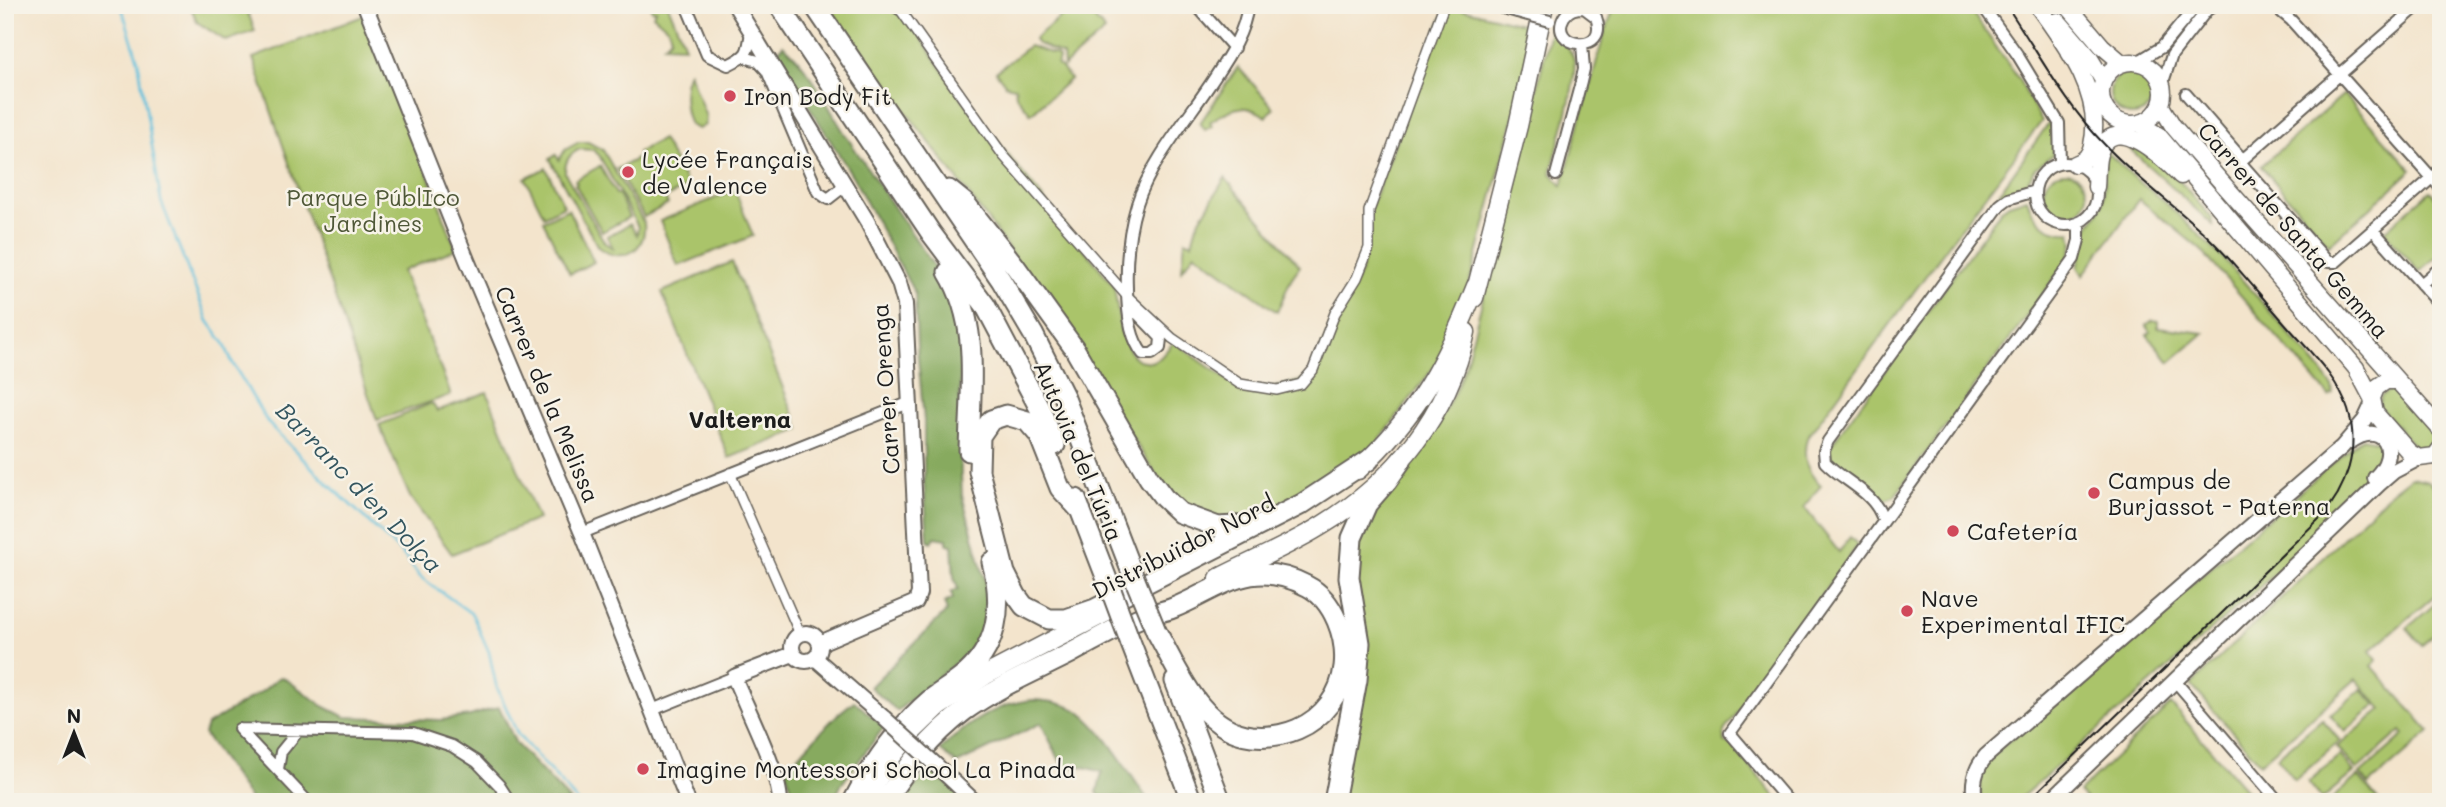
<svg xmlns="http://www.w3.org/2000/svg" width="2446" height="807" font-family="Mali,sans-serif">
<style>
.green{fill:#aac46a;stroke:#637043;stroke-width:2;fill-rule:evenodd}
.forest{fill:#87aa5e;stroke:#52633d;stroke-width:2}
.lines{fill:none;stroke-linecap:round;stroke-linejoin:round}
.stream{stroke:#5dbfdc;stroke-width:2.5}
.pedestrian-casing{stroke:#67625a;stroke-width:12}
.minor-casing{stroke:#67625a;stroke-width:14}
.tertiary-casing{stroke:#67625a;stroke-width:18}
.secondary-casing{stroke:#67625a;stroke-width:19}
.primary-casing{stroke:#67625a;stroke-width:21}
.trunk-casing{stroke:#67625a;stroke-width:23}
.pedestrian{stroke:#fff;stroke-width:9}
.minor{stroke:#fff;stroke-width:10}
.tertiary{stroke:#fff;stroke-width:14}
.secondary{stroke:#fff;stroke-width:16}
.primary{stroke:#fff;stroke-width:18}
.trunk{stroke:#fff;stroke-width:19}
.tram{stroke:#1c1c1c;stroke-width:2}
.minor-bridge-casing{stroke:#67625a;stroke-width:14;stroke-linecap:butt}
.tertiary-bridge-casing{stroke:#67625a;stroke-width:18;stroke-linecap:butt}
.trunk-bridge-casing{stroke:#67625a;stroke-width:23;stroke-linecap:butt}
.minor-bridge{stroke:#fff;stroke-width:10}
.tertiary-bridge{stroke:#fff;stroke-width:14}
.trunk-bridge{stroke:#fff;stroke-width:19}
.poi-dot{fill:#d1495b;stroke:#f7f3e8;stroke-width:2.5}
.labels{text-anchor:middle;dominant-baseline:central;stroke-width:5;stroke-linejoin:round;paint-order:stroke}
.poi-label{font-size:23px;fill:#1c1c1c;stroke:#f7f3e8;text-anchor:start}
.park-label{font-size:23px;fill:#4e5737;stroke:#f7f3e8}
.street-label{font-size:23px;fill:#1c1c1c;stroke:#f7f3e8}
.neighbourhood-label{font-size:24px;font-weight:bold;fill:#1c1c1c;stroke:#f7f3e8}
.water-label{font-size:24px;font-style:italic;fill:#33555f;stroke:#f7f3e8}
</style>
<rect width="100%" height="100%" fill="#f7f3e8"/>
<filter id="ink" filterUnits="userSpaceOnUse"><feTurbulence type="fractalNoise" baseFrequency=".0143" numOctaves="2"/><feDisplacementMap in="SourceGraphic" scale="14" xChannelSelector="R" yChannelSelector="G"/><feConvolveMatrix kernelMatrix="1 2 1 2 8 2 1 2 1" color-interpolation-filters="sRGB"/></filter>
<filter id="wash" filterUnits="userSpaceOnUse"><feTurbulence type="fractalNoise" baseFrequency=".00686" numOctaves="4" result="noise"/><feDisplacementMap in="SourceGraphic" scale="28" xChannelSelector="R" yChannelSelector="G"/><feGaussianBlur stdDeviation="1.57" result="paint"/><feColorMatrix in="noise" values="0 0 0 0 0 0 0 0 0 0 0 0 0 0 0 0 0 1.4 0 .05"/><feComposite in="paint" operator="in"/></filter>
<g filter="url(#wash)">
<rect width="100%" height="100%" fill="#f3e4cc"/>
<path class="green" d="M190,5H245L255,31L226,41L197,22Z
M649,5H668L685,46L664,45L671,38L669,29L653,15L656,10H652Z
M828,5H899L961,97L1114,286L1121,332L1132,355L1138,360L1151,362L1160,358L1174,342L1229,381L1260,391L1308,379L1338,312L1361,273L1370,209L1447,5L1533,27L1527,67L1466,296L1434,367L1373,449L1280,510L1235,523L1186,508L1167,491C1114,411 1064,329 1009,250C951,166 885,89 828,5Z
M1074,5H1083L1105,31L1064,66L1063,55L1036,43L1034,39Z
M1615,5H1967L2019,80L2042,121L1971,214L1807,438C1802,456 1806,472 1821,485L1804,507L1839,552L1850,537L1858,545L1724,731L1725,743L1731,744L1780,802H1341L1355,580L1358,546L1366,520L1433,432L1454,393L1466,363L1528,128L1550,31C1559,38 1572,50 1574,60C1578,82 1557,148 1551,173L1562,186L1604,35Z
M368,14L456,249L402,271L451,395L377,420L253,58Z
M1029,46L1057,55L1059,58L1057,65L1061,67L1070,79L1031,114L1016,95L1015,87L1006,85L996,72Z
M1238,67L1274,108L1266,117C1244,101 1230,108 1210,122L1212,126L1205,130L1200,123Z
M2110 93a22 22 0 1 1 44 0a22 22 0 1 1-44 0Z
M689,72L706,117L705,125L698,129L690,125C683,110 682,86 689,72Z
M2344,94L2412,170L2329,245L2261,166Z
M2051,120L2055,149L2052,155L2036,168L2024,186L2009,192L1999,199L1982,222L1980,220Z
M662,139L688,186L665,198L668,204L644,217L617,169L640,157L638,152Z
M2119,139H2121L2170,170L2212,218L2213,225Z
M579,142H588L603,150L644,223C647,252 620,265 598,247L550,159L556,155L559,160L565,150ZM580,149L593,150L599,155L638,227L637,235L630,224L607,236L613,248L605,243L565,173C565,161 569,154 580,149Z
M2105,150L2137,180L2166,203L2224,259L2318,367L2332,386L2333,393L2329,396L2200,249L2139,199L2083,275L2078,267C2082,256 2081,245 2085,234C2089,221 2101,215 2103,200C2106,184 2104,166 2105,150Z
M600,166L616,194L618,193L629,217L602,232L575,184L577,183L575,180Z
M546,168L564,206L544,216L525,178Z
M2043 194a22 22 0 1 1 44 0a22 22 0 1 1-44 0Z
M1225,178L1300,266L1291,279L1277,312L1195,253L1182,270L1185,240L1192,243L1197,225Z
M735,190L753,236L678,266L660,221Z
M2430,191L2441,203V253L2419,272L2384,231Z
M2027,198C2032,220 2049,234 2071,232L2073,243L2069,258L1894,497L1885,500L1876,497L1833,465L1829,460L1828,449L2002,209L2009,204Z
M568,209L594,262L570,274L543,221Z
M732,262L800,430L729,458L662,292Z
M2153,320L2158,321V327L2204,333L2170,362L2147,335L2151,332L2146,325Z
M2390,390L2398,392L2435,433L2434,448L2421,454L2378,405L2381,396Z
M487,392L538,519L452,554L410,497L379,425L432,403L437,411Z
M2362,438L2381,442L2380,468L2352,496L2328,527L2016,802H1981L1979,772L1987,760Z
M2411,477L2428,481L2441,493V590L2370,651L2377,660L2372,666L2430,732L2369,785L2360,774L2404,735L2401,731L2357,770L2337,747L2382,709L2356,679L2260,763L2191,685L2390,493Z
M2437,602L2441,606V629L2422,645L2407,628Z
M2362,689L2376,705L2345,732L2330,715Z
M2171,704L2256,802H2088L2079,792Z
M2322,719L2340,741L2295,780L2277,757Z
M2340,755L2354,772L2322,799L2308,782Z
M2358,776L2380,802H2328Z"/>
<path class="forest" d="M783,45C812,68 827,107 847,137C881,189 917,240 951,292L961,345L959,431L962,495L986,584C990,609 986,633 969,652L897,711L870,687L947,611L944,603L953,599L951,592L958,589L954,577L952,545L947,544V539L935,537L932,542L928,540L924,483V421L917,348L915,294L853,177L776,53Z
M283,677L323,706L345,717L441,720L470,716L499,707L516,744L571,802H252L204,734L207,725L264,690L278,678Z
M1033,700C1050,701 1067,703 1081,713C1107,733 1129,774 1149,801C1131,803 1116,794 1099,797V794L1097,793L1102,772L1081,766L1064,769L1041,723L957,764L940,750C966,724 997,703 1033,700Z
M854,701L884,727L841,785L833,802H792L791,786L786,772L790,764L837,715Z
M929,768L959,795L963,802H904Z"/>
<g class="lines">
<path class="stream" d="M121,5L138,60L161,201L208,321L224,343L232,362L268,423L324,480L403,554L419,576L472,614L489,652L496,685L518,735L578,802"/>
</g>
</g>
<g filter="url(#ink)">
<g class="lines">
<g class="pedestrian-casing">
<path id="pedestrian" d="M897,5L1003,155L1127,296L1172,338L1240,384L1277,390L1301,384L1313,370L1335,313L1357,278L1369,248V211L1444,5
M730,473L800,634"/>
</g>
<g class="minor-casing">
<path id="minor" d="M686,5L707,55L728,65C748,55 748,54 751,31
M1196,5L1234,48
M1493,5L1517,12
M1982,5L2017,54L2059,123L2060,163
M2273,5L2291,20L2441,188
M2419,5L2240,162L2328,262H2336L2441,170
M1584,8L1596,17C1610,56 1547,48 1564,17C1569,9 1576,8 1584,8L1587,5
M899,9L902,5
M744,57L758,61L767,71L818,192L828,199L846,185
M2137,62L2162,47L2197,5
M2162,85L2172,55L2207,10L2215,5
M2186,94L2243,160
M2035 194a31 31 0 1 1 62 0a31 31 0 1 1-62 0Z
M1556,175L1581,82L1584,69L1582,44
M2373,230L2441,306
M2421,284L2441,267
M1127,296L1136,312L1161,338L1160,348L1152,354H1143C1129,337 1127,310 1127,288C1126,261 1129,230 1137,204C1149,165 1186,120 1209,86C1226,60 1244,36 1248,5
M1883,520C1875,492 1844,482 1825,462L1824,451L1828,441L2000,205L2008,199L2035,191
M582,533L911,402
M2175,681L2279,802
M652,710L734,677
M239,729L413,733L452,746L477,762L499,785L510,802
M239,729L308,802
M278,769L281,752L298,731
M1789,802L1730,733L2074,259L2079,240V222"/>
</g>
<g class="tertiary-casing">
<path id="tertiary" d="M365,5L467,260L582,533L688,802
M735,5L867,221L899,283L905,304L919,593L916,602L820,643
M2351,441C2382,419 2403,451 2375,478
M792 647a14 14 0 1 1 28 0a14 14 0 1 1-28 0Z
M815,658L884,718
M938,767L975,802
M780,802C780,773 746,707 734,677L793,654
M1975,802C1972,784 1974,770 1986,756L2342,447L2365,420L2372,405
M2049,802L2379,484L2394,471L2419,458"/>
</g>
<g class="secondary-casing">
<path id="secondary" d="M2037,5C2065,44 2104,94 2092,145C2090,155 2085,161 2075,164
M2067,5L2102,46L2122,63
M2058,21L2089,57L2103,80
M2101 93a31 31 0 1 1 62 0a31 31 0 1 1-62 0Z
M2161,106L2173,126L2217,177L2441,430
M2140,124L2158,135L2356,368L2372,398
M2096,187C2097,176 2096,164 2099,154C2113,108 2165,160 2181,176
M2397,381H2386L2376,388L2372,398L2375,413L2409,452L2419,458L2435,456L2441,448"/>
</g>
<g class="primary-casing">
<path id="primary" d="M1474,298L1518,126L1544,5
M1358,470C1419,413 1446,362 1476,286
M1219,578C1254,560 1291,545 1324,524C1396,480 1448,414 1466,332
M864,802L889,760L911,733L938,707L986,675L1109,611"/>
</g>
<g class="trunk-casing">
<path id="trunk" d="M779,5L931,233L985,305L1040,409L1055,445
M814,5L1001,280L1033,334L1064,396L1131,570
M949,190L965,203L1015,266L1074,348L1149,478L1164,498L1180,513L1218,527L1252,525
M948,272C981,326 970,390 969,451
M1076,499L1108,582
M1081,511L1060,488L1039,435L1027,421L1006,415L991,420L980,436L979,471L1005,573L1016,595L1024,606L1049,619H1066L1095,609L1170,571L1302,504L1369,460
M1130,641L1192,802
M1175,681L1221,802
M853,802C872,764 898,728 930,700C940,692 951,686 961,678C998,649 1004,606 992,562
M884,802C907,767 931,736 964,711C997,687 1036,671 1071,653C1094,641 1118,626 1142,617C1152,613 1163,612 1173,608C1199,598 1222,580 1251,575C1270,572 1290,577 1307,586C1321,593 1331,607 1337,621C1363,683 1319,742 1252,736C1200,730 1179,671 1156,631
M1334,802L1357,680L1360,643L1349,577L1352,538L1367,504L1387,481L1401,461"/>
</g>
<use href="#pedestrian" class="pedestrian"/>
<use href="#minor" class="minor"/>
<use href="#tertiary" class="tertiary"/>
<use href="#secondary" class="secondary"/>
<use href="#primary" class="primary"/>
<use href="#trunk" class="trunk"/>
<path class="tram" d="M2006,5C2038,52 2064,103 2104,144C2136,178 2174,205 2208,237C2237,265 2262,298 2289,328C2311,353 2338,378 2348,410C2360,449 2347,489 2320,518L2027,802"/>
<g class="minor-bridge-casing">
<path id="minor-bridge" d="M1517,12L1550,21"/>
</g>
<g class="tertiary-bridge-casing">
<path id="tertiary-bridge" d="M884,718L938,767"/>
</g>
<g class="trunk-bridge-casing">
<path id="trunk-bridge" d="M1131,570L1156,631
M1108,582L1130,641"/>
</g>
<use href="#minor-bridge" class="minor-bridge"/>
<use href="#tertiary-bridge" class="tertiary-bridge"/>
<use href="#trunk-bridge" class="trunk-bridge"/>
</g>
</g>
<g class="poi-dot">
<circle cx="730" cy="96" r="7"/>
<circle cx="628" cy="172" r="7"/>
<circle cx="2094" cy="493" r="7"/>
<circle cx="1953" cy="531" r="7"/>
<circle cx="1907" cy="611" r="7"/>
<circle cx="643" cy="769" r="7"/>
</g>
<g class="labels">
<g class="poi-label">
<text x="744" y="96">Iron Body Fit</text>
<text x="642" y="159">Lycée Français<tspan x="642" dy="26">de Valence</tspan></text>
<text x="2108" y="480">Campus de<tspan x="2108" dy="26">Burjassot - Paterna</tspan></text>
<text x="1967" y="531">Cafetería</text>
<text x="1921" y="598">Nave<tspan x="1921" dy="26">Experimental IFIC</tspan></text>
<text x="657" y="769">Imagine Montessori School La Pinada</text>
</g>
<g class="park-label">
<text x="373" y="197">Parque PúblIco<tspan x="373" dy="26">Jardines</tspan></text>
</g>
<g class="street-label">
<text transform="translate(2294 230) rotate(49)">Carrer de Santa Gemma</text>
<text transform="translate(885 389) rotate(-94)">Carrer Orenga</text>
<text transform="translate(548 394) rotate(67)">Carrer de la Melissa</text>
<text transform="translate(1079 451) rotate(67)">Autovia del Túria</text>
<text transform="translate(1183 546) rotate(-27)">Distribuïdor Nord</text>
</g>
<g class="neighbourhood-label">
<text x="740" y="418">Valterna</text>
</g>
<g class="water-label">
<text transform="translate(360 487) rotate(46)">Barranc d'en Dolça</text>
</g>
</g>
<rect width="2446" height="807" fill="none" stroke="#f7f3e8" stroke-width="28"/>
<g transform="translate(74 733)" stroke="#f7f3e8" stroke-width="5" paint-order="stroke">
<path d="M0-5L12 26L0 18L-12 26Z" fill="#1c1c1c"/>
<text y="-10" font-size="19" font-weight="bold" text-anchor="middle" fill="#1c1c1c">N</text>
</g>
</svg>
